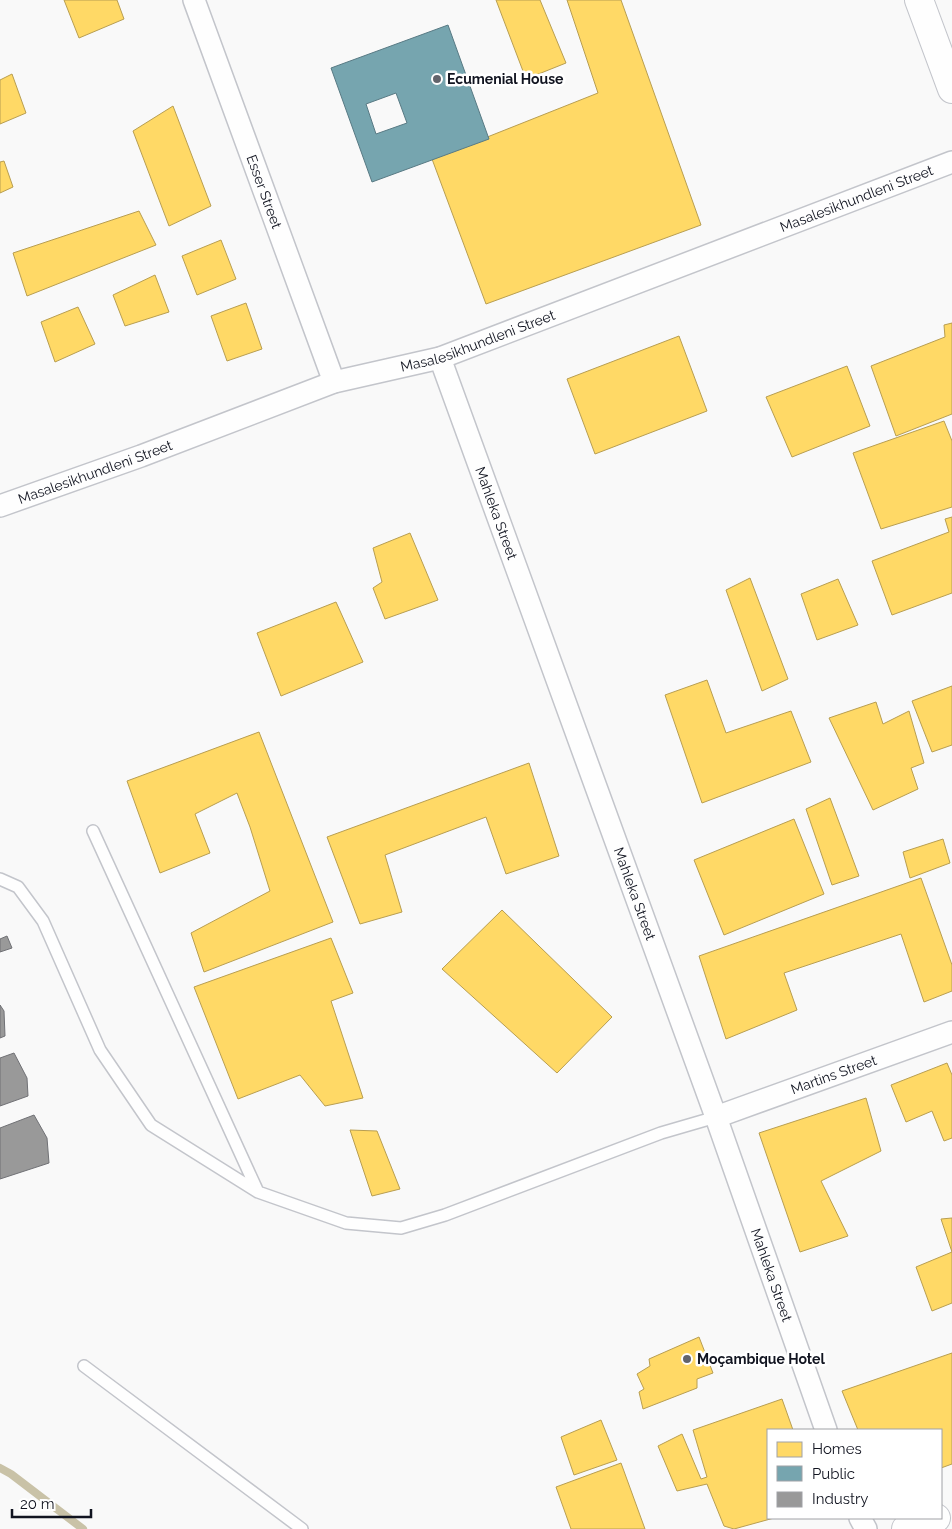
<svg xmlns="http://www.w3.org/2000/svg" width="952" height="1529" font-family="Raleway,sans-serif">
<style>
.homes{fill:#ffd966;stroke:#b89e51}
.public{fill:#76a5af;stroke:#587a84;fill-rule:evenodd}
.industry{fill:#999;stroke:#707175}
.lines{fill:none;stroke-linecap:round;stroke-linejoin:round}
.stream{stroke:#c9c2a7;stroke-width:8}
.lane-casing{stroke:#c3c5cb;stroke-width:14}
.street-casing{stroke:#c3c5cb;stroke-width:24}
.secondary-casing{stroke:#c3c5cb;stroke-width:30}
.primary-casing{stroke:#c3c5cb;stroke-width:30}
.lane{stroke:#fefefe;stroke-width:11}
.street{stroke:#fefefe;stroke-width:21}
.secondary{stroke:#fefefe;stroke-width:28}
.primary{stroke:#fefefe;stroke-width:28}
.poi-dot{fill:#62646c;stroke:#fff;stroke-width:2}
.labels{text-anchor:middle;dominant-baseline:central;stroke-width:5;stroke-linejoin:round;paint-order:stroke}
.poi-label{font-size:14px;font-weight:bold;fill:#111420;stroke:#fff;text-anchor:start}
.street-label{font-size:14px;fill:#111420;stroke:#fff}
</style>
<rect width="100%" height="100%" fill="#f9f9f9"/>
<path class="homes" d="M64,0H117L124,19L79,38Z
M496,0H540L566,63L526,79Z
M567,0H621L701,225L486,304L432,159L598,93Z
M12,74L26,113L0,124V80Z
M173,106L211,206L169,226L133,131Z
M4,161L13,187L0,193V162Z
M139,211L156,245L27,296L13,253Z
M221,240L236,279L197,295L182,256Z
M155,275L169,312L125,326L113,295Z
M246,303L262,349L227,361L211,316Z
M78,307L95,344L55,362L41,322Z
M952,323V414L896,436L871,366L945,337L944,325Z
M679,336L707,411L595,454L567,379Z
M847,366L870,426L792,457L766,397Z
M944,421L952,441V507L881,529L853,453Z
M952,517V593L892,615L872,561L949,532L945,519Z
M410,533L438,600L385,619L373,588L382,582L373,548Z
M750,578L788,679L762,691L726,590Z
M838,579L858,625L817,640L801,594Z
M336,602L363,662L281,696L257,633Z
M707,680L726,733L791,711L811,762L702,803L665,695Z
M952,686V745L932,752L912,701Z
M876,702L883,724L909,711L924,763L911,768L918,789L873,810L829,718Z
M259,732L333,922L204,972L191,933L270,891L250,827L237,793L195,814L210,853L160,873L127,781Z
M529,763L559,856L506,874L486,817L385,855L402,912L360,924L327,837Z
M830,798L859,876L832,885L806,809Z
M794,819L824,894L724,935L694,860Z
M943,839L950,863L910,878L903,852Z
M921,878L952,965V991L924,1002L901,934L784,973L797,1010L726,1039L699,956Z
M502,910L612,1017L557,1073L442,969Z
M331,938L353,993L331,1001L363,1098L325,1106L300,1075L238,1099L194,987Z
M947,1063L952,1075V1138L944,1141L932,1111L906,1122L891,1085Z
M866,1098L881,1151L821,1181L848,1236L800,1252L759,1133Z
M350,1130L377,1131L400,1189L372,1196Z
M952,1218V1303L932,1311L916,1267L952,1252L941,1219Z
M699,1337L713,1373L697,1379V1388L643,1409L639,1392L644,1389L637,1374L650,1366L649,1359Z
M952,1353V1464L941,1468V1430H858L842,1391Z
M782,1399L793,1430H768V1518H774L734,1529L724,1526L707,1484L677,1491L658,1446L682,1434L701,1479L707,1477L693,1430Z
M601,1420L617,1460L574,1475L561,1437Z
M621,1463L645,1529H571L556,1487Z"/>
<path class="public" d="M448,25L489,139L372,182L331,68ZM396,93L407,123L376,134L366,104Z"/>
<path class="industry" d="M7,936L12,948L0,952V939Z
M0,1005L4,1011L5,1036L0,1038Z
M14,1053L27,1078L28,1096L0,1106V1058Z
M34,1115L47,1138L49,1163L0,1179V1128Z"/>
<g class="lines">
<path class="stream" d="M0,1468L11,1474L83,1529"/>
<g class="lane-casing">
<path id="lane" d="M93,831L258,1192
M0,879L18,887L43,921L100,1050L151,1125L258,1192L346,1223L401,1228L445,1215L661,1133L716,1117
M84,1366L302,1529"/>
</g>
<g class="street-casing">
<g id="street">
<path id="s1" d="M194,0L334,382"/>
<path id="s2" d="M440,358L716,1117L826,1430"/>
<path id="s3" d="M0,506L141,456L334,382L440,358L952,162"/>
<path id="s4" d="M716,1117L952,1032"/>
<path d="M860,1518L866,1529"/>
</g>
</g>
<g class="secondary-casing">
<path id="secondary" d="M906,1529L936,1518"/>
</g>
<g class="primary-casing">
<path id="primary" d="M919,0L952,89"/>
</g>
<use href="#lane" class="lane"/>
<use href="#street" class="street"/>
<use href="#secondary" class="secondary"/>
<use href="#primary" class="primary"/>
</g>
<g class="poi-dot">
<circle cx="437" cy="79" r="5"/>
<circle cx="687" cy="1359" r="5"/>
</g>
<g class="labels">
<g class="poi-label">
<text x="447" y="79">Ecumenial House</text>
<text x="697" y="1359">Moçambique Hotel</text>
</g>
<g class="street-label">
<text stroke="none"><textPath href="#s1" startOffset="204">Esser Street</textPath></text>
<text stroke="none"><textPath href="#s3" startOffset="911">Masalesikhundleni Street</textPath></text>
<text stroke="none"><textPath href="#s3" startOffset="506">Masalesikhundleni Street</textPath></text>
<text stroke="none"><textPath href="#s3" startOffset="101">Masalesikhundleni Street</textPath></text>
<text stroke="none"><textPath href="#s2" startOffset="165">Mahleka Street</textPath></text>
<text stroke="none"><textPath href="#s2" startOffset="570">Mahleka Street</textPath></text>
<text stroke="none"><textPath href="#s4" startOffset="125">Martins Street</textPath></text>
<text stroke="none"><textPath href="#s2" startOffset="975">Mahleka Street</textPath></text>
</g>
</g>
<rect x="767" y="1429" width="175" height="90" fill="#ffffff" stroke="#a0a1a6"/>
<rect x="777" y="1442" width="25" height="15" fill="#ffd966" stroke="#a0a1a6"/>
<text x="812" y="1454" font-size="15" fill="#111420">Homes</text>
<rect x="777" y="1466" width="25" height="15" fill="#76a5af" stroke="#a0a1a6"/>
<text x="812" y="1479" font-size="15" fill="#111420">Public</text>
<rect x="777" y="1492" width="25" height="15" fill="#999999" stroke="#a0a1a6"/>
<text x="812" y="1504" font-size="15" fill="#111420">Industry</text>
<path d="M12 1509v8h79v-8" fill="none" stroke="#111420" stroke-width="2.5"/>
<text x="20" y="1509" font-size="15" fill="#111420" stroke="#ffffff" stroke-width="4" paint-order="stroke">20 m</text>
</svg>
